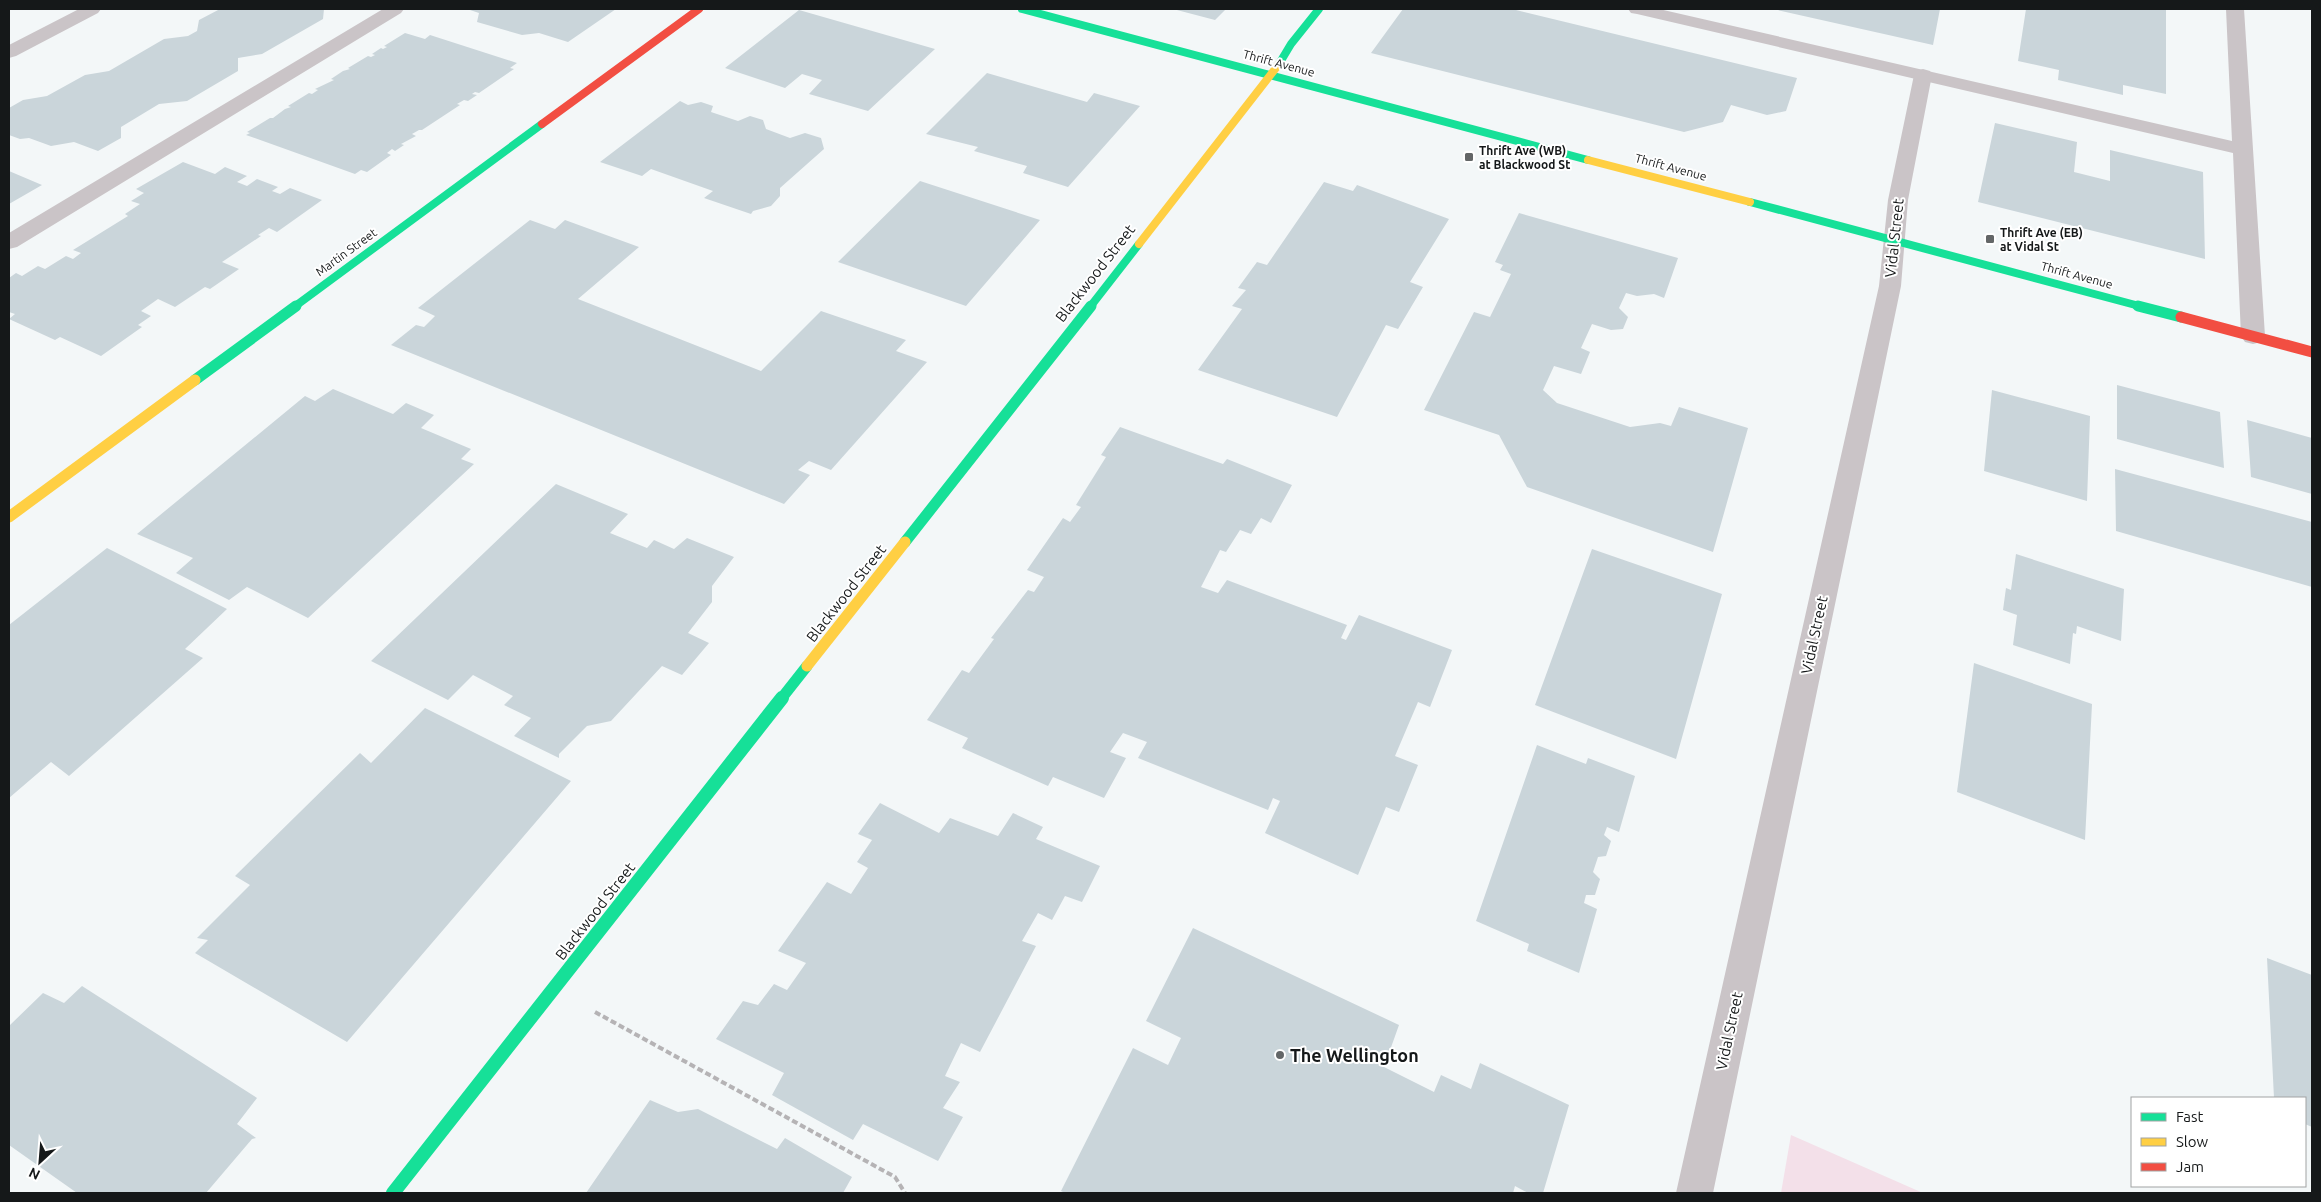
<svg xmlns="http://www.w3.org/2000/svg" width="2321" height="1202" font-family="Ubuntu,sans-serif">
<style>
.green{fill:#f3e0e9}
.building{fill:#cad5da}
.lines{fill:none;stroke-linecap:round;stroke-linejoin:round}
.path{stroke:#b5b3b5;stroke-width:4;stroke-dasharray:6 3;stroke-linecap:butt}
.lane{fill:#cac4c7;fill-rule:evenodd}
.street{fill:#cac4c7;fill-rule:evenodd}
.fast-far2{stroke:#16e098;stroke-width:8}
.fast-far1{stroke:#16e098;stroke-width:11}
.fast{stroke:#16e098;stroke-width:14}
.slow-far1{stroke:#ffcf43;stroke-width:8}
.slow{stroke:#ffcf43;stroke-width:11}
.jam-far1{stroke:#f24e42;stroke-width:8}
.jam{stroke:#f24e42;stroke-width:11}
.poi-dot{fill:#636667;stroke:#fff;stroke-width:2}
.labels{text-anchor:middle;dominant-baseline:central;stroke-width:4;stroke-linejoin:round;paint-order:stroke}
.far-street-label{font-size:12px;fill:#151819;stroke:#fff}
.far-poi-label{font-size:12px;font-weight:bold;fill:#151819;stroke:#fff;text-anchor:start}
.street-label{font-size:15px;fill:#151819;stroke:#fff}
.near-poi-label{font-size:18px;font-weight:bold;fill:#151819;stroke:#fff;text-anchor:start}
</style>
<rect width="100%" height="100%" fill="#f3f7f8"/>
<path class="green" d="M1791,1135L1923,1193H1781Z"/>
<path class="building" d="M220,9H324L323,19L262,54L238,58V71L187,101L159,104L121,127V138L98,151L74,142L51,146L29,138L20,139L9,135V108L23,100L47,96L85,75L109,71L164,39L188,36L197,31L199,20Z
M467,9H616L568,42L539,33L522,35L477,22L479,13Z
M1173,9H1226L1215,20Z
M1403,9H1512L1797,78L1786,111L1767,115L1731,105L1723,122L1684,132L1371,53Z
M1773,9H1940L1933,45Z
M2026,9H2166V94L2123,85V95L2058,80L2059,70L2018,61Z
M799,10L935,49L868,111L809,94L822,80L802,74L785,88L725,68Z
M405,33L425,39L430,35L517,63L510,68L514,69L479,93L475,92L472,94L477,95L468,101L464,100L457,104L460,105L422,130H419L412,134L416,136L401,144L404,145L395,151L392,149L387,153L391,155L367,172L361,170L355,174L246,135L250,133L247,132L270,118H273L285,109L291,107L288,106L309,93L312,94L318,90L315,89L334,80L331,79L343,71L350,69L348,68L368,56L371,57L375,55L372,54L381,48L383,49L387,47L384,46Z
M987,73L1087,102L1094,93L1140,106L1068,187L1023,173L1027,166L974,151L978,147L926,134Z
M680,101L688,105L701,102L713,106L711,112L738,121L750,116L763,120L766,129L790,138L805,133L821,138L824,149L780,188V196L771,206L753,211L751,214L704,198L713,191L651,169L642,176L600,162Z
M1995,123L2077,142L2074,172L2110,181V150L2203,172L2205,259L1978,202Z
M183,162L215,174L225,167L247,176L237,182L247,186L257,179L278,187L272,191L280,194L290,188L322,200L277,232L269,228L258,235L261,236L222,262L239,269L210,289L205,287L175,307L158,299L141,311L151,316L138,325L142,327L101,356L60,337L55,340L9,319L15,314L9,312V278L16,273L22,276L38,266L45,269L66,256L73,259L81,253L73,250L128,216L125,214L140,204L131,201L144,193L136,189Z
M9,171L42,185L9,204Z
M920,181L1040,220L966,306L838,262Z
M1324,182L1353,191L1357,185L1449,219L1410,282L1423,287L1398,329L1386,325L1337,417L1198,370L1242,309L1232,306L1246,290L1238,288L1257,262L1267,265Z
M1519,213L1678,258L1664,298L1654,294L1637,296L1626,293L1619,308L1628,317L1623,329L1611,330L1592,324L1581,348L1590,352L1581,374L1554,366L1543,390L1557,403L1630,427L1660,423L1671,426L1679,407L1748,428L1713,552L1527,487L1499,435L1424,410L1474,312L1490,317L1511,274L1500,270L1503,265L1495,262Z
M530,220L555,229L565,220L639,247L578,299L761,371L821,311L906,340L896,351L927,362L831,470L809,461L798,470L810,475L784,504L391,345L416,325L424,327L435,316L418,308Z
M2117,385L2220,412L2224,468L2117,439Z
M333,389L393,414L406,403L434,415L421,428L471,449L461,459L474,464L308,618L247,587L229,600L176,573L193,558L137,534L305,396L315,401Z
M1992,390L2090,416L2087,501L1984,471Z
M2247,420L2312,438V494L2251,477Z
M1120,427L1223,464L1227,459L1292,485L1271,523L1261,518L1251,534L1240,530L1226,552L1220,550L1201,587L1218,593L1227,580L1347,625L1341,638L1346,640L1359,615L1452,650L1430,707L1418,702L1395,756L1418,765L1399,812L1386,807L1358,875L1265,833L1280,801L1273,798L1268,810L1138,758L1147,742L1123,733L1110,752L1126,758L1104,798L1053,777L1048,786L962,748L968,738L927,720L962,670L969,673L994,639L991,638L1028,590L1034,592L1044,577L1027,570L1063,518L1070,522L1081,507L1076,505L1106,457L1101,455Z
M2115,469L2312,522V587L2116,531Z
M556,484L628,514L610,533L647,548L654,540L674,549L687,538L734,557L712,586V602L688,633L709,643L682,675L662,666L611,721L587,726L559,754V758L514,736L531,718L504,705L513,696L473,675L448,700L371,661Z
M107,548L227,609L185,649L203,658L69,776L51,762L9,798V625Z
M1592,549L1722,594L1676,759L1535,705Z
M2016,554L2124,589L2121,641L2077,626L2076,634L2073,633L2070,664L2013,645L2017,615L2003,610L2006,588L2011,590Z
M1974,663L2092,704L2085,840L1957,792Z
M425,708L571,781L347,1042L195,953L208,940L197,938L250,885L235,876L360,753L371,763Z
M1537,745L1586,764L1588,758L1635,776L1619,832L1607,827L1604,835L1611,841L1606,856L1598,857L1593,872L1600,879L1595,895H1586L1584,903L1597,909L1579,973L1527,951L1529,944L1476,921Z
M880,803L939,833L950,818L998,836L1013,813L1043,827L1036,839L1100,866L1082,902L1065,896L1052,920L1038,913L1022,941L1036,946L980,1052L961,1043L945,1076L960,1082L943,1108L963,1117L938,1161L863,1124L853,1140L772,1095L784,1073L716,1039L743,1001L758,1005L774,984L787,990L806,963L778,951L827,882L851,894L868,868L857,862L872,840L858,834Z
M1193,928L1399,1025L1384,1067L1434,1092L1441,1075L1471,1089L1480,1063L1569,1105L1543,1193H1528L1515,1186L1513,1193H1065L1061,1191L1133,1048L1168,1065L1181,1038L1146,1021Z
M2267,958L2312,975V1127L2305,1124V1098H2274Z
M82,986L257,1098L237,1124L256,1138L252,1139L206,1193H77L9,1145V1026L43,993L64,1003Z
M650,1100L678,1112L698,1109L777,1149L785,1138L852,1177L843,1193H586Z"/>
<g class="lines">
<path class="path" d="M595,1012L895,1177L905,1193"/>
<path class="lane" d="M383,9H404L401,13L17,247L9,249V233Z
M1628,9H1659L2232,141L2226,9H2244L2265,336L2261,342L2253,344L2245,342L2241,336L2233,153L1637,14L1631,13Z"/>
<path class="street" d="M79,9H101L98,13L16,56L9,58V45Z
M1923,69L1930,71L1932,75L1908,200L1901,286L1713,1193H1676L1879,286L1888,200L1914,75L1916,71Z"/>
<path class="fast-far2" d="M1022,9L1588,160
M1279,64L1291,44L1319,9
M1750,202L2143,307
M294,307L542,124
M1090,307L1139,244"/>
<path class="fast-far1" d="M2138,306L2181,317
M195,380L296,306
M905,542L1091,306
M781,699L807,666"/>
<path class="fast" d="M393,1193L782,698"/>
<path class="slow-far1" d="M1588,160L1750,202
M1139,244L1279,64"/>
<path class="slow" d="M9,517L195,380
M807,666L905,542"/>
<path class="jam-far1" d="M542,124L699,9"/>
<path class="jam" d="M2181,317L2312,352"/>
</g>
<g class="poi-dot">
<rect x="1464" y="152" width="10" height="10" rx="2.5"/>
<rect x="1985" y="234" width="10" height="10" rx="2.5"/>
<circle cx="1280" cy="1055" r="5"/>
</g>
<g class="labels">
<g class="far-street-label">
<text transform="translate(1279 63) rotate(15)">Thrift Avenue</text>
<text transform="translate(1671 167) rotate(15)">Thrift Avenue</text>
<text transform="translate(346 252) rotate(-36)">Martin Street</text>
<text transform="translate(2077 275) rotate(15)">Thrift Avenue</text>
</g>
<g class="far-poi-label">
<text x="1479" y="150">Thrift Ave (WB)<tspan x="1479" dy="14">at Blackwood St</tspan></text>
<text x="2000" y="232">Thrift Ave (EB)<tspan x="2000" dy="14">at Vidal St</tspan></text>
</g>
<g class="street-label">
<text transform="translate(1894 238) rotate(-84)">Vidal Street</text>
<text transform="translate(1095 273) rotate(-52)">Blackwood Street</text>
<text transform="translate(846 593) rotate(-52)">Blackwood Street</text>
<text transform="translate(1814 635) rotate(-78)">Vidal Street</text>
<text transform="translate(595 911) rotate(-52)">Blackwood Street</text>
<text transform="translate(1729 1031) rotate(-78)">Vidal Street</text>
</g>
<g class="near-poi-label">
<text x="1290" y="1055">The Wellington</text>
</g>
</g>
<rect width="2321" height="1202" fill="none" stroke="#151819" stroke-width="20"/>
<rect x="2131" y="1097" width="175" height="90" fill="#ffffff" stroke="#a1a3a3"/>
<rect x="2141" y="1113" width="25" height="8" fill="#16e098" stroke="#a1a3a3"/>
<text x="2176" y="1122" font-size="15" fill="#151819">Fast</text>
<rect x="2141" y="1138" width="25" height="8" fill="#ffcf43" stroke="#a1a3a3"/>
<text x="2176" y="1147" font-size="15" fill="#151819">Slow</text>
<rect x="2141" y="1163" width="25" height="8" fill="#f24e42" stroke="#a1a3a3"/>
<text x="2176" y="1172" font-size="15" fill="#151819">Jam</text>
<g transform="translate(40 1162) rotate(206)" stroke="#ffffff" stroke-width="4" paint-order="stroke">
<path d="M0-4L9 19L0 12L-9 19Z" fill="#151819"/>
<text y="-8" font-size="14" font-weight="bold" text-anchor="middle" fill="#151819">N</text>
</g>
</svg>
